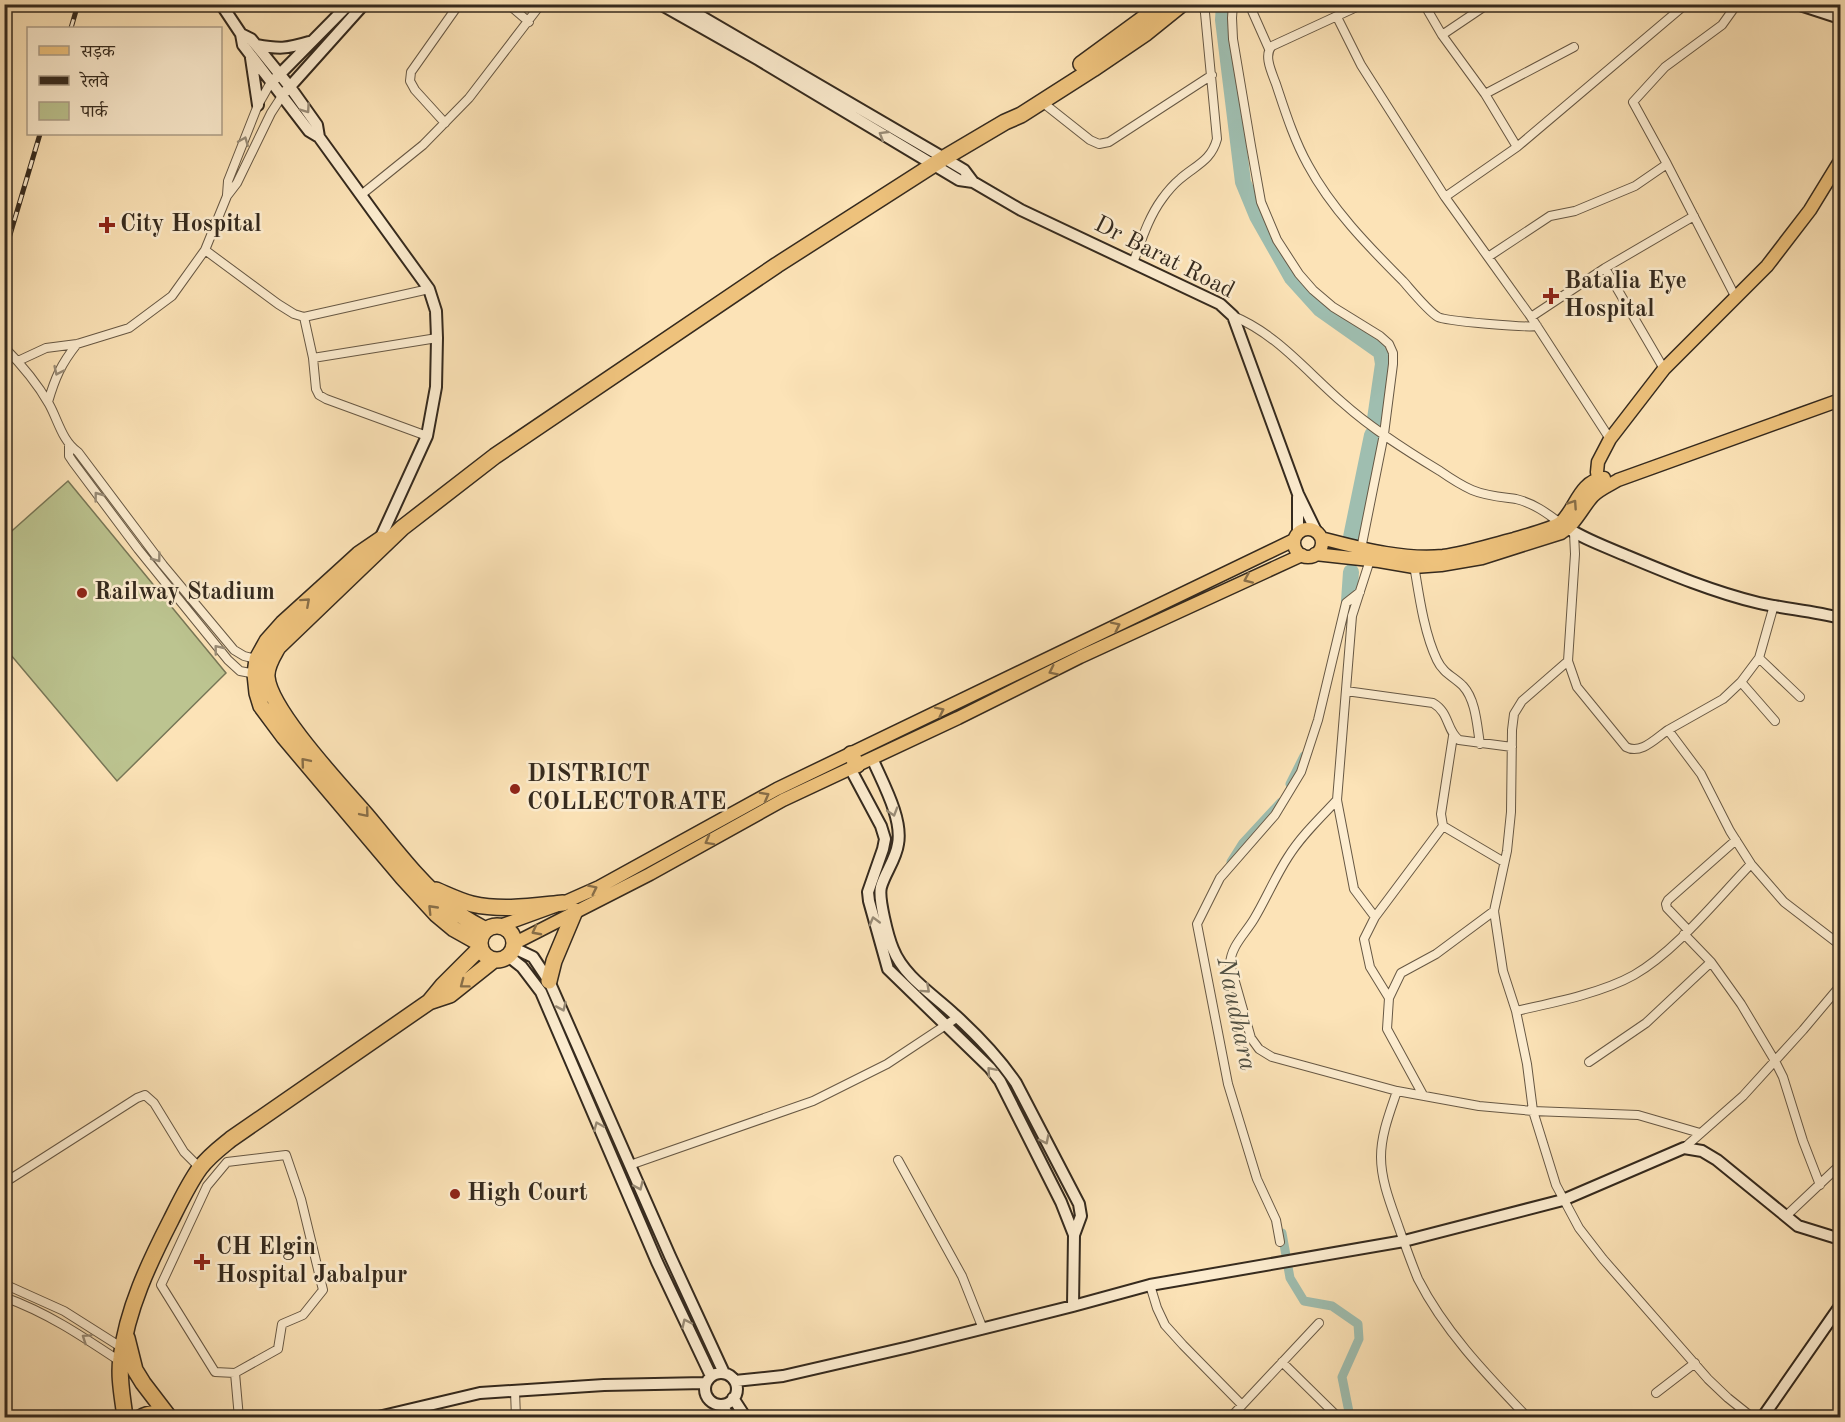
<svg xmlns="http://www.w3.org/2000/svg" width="1845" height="1422" font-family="'Old Standard TT','Noto Serif Devanagari',serif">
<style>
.green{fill:#bcc490;stroke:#787757;stroke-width:1.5}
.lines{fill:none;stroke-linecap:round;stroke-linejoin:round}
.canal{stroke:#9fbeb0;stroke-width:9}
.river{stroke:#9fbeb0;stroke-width:16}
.street-casing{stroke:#675844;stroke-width:10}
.secondary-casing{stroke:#352a1e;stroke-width:14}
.primary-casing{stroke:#352a1e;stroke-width:15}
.highway-casing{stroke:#352a1e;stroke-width:18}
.street{stroke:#fdedd0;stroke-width:8}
.secondary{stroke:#fdedd0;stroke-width:10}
.primary{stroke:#eec27c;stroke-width:12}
.highway{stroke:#eec27c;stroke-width:15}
.rail-casing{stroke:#352a1e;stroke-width:5}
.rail{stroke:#fdedd0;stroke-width:3;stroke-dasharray:9;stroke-linecap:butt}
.oneway{stroke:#998c77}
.oneway2{stroke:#886e48}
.poi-dot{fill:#8f2418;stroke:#fdedd0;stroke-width:2}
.labels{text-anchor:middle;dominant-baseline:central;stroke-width:5;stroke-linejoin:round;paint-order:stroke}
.poi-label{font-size:24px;font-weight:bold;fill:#352a1e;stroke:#fdedd0;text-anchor:start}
.street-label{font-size:24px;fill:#352a1e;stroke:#fdedd0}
.water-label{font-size:26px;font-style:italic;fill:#504f42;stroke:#fdedd0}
</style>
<rect width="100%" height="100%" fill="#fce3b7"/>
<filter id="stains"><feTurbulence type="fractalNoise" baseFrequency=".00333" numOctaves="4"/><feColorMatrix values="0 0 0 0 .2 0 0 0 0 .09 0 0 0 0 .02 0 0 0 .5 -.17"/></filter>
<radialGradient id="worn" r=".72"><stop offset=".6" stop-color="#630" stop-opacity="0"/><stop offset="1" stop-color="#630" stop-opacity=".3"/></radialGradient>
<path class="green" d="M68,481L226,673L117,781L5,648V537Z"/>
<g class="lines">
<path class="canal" d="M1290,784L1304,756
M1231,862L1243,843L1281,802
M1282,1233L1290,1278L1304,1301L1332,1306L1358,1324L1359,1339L1342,1377L1349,1412L1353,1418"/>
<path class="river" d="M1224,4L1223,20L1243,182L1257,216L1292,278L1320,309L1381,352L1383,364L1375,419
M1351,537L1372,435
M1349,601L1351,572"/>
<g class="street-casing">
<path id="street" d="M508,4L529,22
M1233,4L1232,18L1233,39L1251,146L1261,202L1277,240L1299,274L1313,290L1333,307L1380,336L1389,344L1393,353V364L1384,434L1361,549
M1249,4L1269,49
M1363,4L1272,46C1263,55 1272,73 1276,84C1285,111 1294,140 1308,165C1331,208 1368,246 1403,281C1411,290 1428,311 1438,317C1445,321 1527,328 1537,326
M1424,4L1442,35L1485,94L1517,147
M1686,4L1517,147L1445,197L1488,257L1550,216L1575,211L1635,186L1667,164L1736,298
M1337,17L1361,65L1445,197
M1442,35L1488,4
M4,76H5
M1485,94L1574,47
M1042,102L1090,140L1099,144L1109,142L1212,75
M445,123L415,90L410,81L411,72L459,4
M1667,164L1633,102L1665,67L1722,25L1737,4
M227,195L228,181L258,105L271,82
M361,195L423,145L469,98L541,4
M205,250L278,304L294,314L304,317L429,289
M1488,257L1531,317L1610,439
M1133,263C1141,242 1148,218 1162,199C1167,192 1174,184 1180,179C1196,165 1211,161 1217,139L1205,13L1203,4
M1605,268L1664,369
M1233,316C1277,334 1307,372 1343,403C1372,429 1407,451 1440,471C1450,478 1461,485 1472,490C1486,496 1501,497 1516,499C1533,503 1547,513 1560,523
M304,317L313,358L316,389L319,395L326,399L427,436
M1531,317L1605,268L1694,216
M4,347C21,364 37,383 49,404C58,420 62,441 78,452L163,565L234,650L244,656L260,660
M313,358L437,338
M18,361L46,348L77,344L129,328L172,296L205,250L227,196L237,183L271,113L282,96
M48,402C55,378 61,364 77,344
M69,446V456L73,462L138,549L228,660L240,671L256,674
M1574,533L1575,554L1568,661L1577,687L1626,747C1641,755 1656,738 1668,730L1701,774L1730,831L1751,864L1784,902L1840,945
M1370,560L1352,616L1337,800L1354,889L1375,917L1443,826
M1414,565C1419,595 1424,633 1437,660C1443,673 1454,677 1463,686C1476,700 1477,726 1480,744
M1759,658L1800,697
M1568,661L1522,701L1514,714L1512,730L1511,812L1507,851L1494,911L1503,971L1516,1011L1527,1064L1533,1111L1556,1185L1579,1228L1603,1259L1708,1379L1728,1398L1753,1418
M1741,682L1775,721
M1346,691L1433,703C1450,713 1446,730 1459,740L1512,747
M1668,730L1723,699L1741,682L1759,658L1774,605
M1453,736L1441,814L1443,826L1504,862
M1337,800C1320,818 1301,836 1288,857C1275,877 1266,899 1254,919C1245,934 1231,946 1230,964L1251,1038L1259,1049L1272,1057L1397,1091L1479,1106L1533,1111L1638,1115L1700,1133
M1375,917L1364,939L1370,967L1389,998
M1688,930L1667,908L1666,904L1668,900L1736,840
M1684,934L1711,962L1741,1004L1775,1061L1783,1077L1803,1141L1820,1185
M1516,1011C1552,1003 1602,993 1634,975C1676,951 1717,899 1751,864
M1589,1062L1646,1023L1711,962
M1397,1091C1390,1112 1381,1134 1381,1157C1381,1181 1391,1205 1399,1228C1405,1245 1411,1262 1418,1279C1445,1332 1487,1375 1528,1418
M1423,1095L1387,1029L1389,998L1401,973L1436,954L1494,911
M1684,1148L1743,1096L1803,1030L1840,986
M286,1155L301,1199L323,1290L303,1315L282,1324L278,1349L235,1373L215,1372L161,1285L207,1186L227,1162Z
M898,1160L962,1276L983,1329
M630,1165L813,1101L887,1064L958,1017
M4,1183L137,1098L145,1095L154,1103L184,1152L200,1168
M1786,1216L1840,1165
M1280,1242L1276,1220L1257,1179L1228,1084L1197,924L1220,878L1275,815L1301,772L1318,720L1346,603L1360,592
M4,1284L64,1311L124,1349
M1150,1285L1157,1308L1165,1325L1183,1345L1242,1405
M4,1297C48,1313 82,1336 121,1362
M1282,1362L1339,1418
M235,1373L239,1418
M515,1391L516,1418
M1656,1393L1695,1363
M1230,1418L1319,1323"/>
</g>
<g class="secondary-casing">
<path id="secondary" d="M221,4L241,34L243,45L309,131L319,137L429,289L436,311L437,338L436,387L427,436L380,539L381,543
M660,4L759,60L959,180L973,182L1021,210L1220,304L1233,316L1298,494L1316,531
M680,4L944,158L964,170L973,182
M1797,4L1840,18
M241,34L251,39L290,87L317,125L319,137
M256,45C279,49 286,49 309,42
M251,58L258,105
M276,78L349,4
M286,91L364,4
M1298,497V532
M1563,525C1581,538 1604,546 1625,555C1668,573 1713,592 1759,603C1786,609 1814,611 1840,618
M872,758C882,782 903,818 898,844C896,859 885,873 881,887C878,898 888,937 893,949C904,977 934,995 955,1015C977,1035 999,1058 1016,1083L1079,1204L1081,1216L1074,1235L1073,1306
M850,768L881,826L885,839L883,849L868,892L869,901L888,969L990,1068L1000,1081L1061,1202L1074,1235
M514,948L533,957L549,981L670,1256L724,1373
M508,956L522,967L541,992L657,1262L711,1376
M705 1389a16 16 0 1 1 32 0a16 16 0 1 1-32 0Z
M735,1381L783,1376L909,1347L1073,1306L1150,1285L1404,1241L1563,1200L1684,1148L1702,1151L1717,1160L1798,1226L1840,1239
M733,1398L746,1418
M722,1405L730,1418
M374,1418L480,1393L604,1385L705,1383
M1762,1418L1840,1306"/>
</g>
<g class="primary-casing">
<path id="primary" d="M1600,490L1597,472L1598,462L1610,439L1664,369L1767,266L1810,210L1840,161
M1294 543a14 14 0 1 1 28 0a14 14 0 1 1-28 0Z
M1321,538C1360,548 1402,560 1443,556C1467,553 1490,545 1514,539C1523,536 1554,528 1561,522C1576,508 1579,481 1604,478
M1315,554L1379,561L1414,567L1441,565L1482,558L1561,533C1576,524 1582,508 1593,496C1600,489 1610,485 1618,480L1840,400
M500,926L563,903L599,887L777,789L1294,540
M515,943L650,874L783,800L958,718L1080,657L1302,555"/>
</g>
<g class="highway-casing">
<path id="highway" d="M1081,64L1163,4
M381,539L359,554L336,575L283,623L267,641L257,659L255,674L257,693L261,706L284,737L403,878L436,914L454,929L479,943
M851,754L857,765
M436,890C448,895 460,901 472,904C502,911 533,906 563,903
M480 943a17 17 0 1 1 34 0a17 17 0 1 1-34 0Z
M486,930C473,923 461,917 451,908C419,882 394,848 368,817C343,788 270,711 267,677C266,666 273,656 278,647L402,528L495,456L777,265L944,158L1005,122L1021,115L1093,69L1146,33L1182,4
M549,981L554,961L575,911
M429,1002L450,995L494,960
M127,1338L135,1370L143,1383L169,1417
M125,1418C123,1399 118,1377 121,1358C127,1309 149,1263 171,1220C180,1202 189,1183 200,1168C209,1156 220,1148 231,1139L429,1002L443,985L480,948
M140,1418C150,1412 160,1413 170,1418"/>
</g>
<use href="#street" class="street"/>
<use href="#secondary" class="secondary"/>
<use href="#primary" class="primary"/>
<use href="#highway" class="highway"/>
<g class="rail-casing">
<path id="rail" d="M71,28L78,4
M4,255L40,134"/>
</g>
<use href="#rail" class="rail"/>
</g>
<defs><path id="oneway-chevron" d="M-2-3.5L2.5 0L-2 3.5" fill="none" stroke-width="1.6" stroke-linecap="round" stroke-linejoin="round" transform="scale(1.5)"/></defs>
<g class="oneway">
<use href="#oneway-chevron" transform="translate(306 109) rotate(55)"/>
<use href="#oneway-chevron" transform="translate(883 135) rotate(-149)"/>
<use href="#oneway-chevron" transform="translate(244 141) rotate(-68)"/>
<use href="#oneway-chevron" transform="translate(58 371) rotate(115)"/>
<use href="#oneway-chevron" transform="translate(98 496) rotate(-127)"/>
<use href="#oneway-chevron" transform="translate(157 558) rotate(53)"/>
<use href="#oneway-chevron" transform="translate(218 649) rotate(-129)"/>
<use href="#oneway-chevron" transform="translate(893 812) rotate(73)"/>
<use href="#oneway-chevron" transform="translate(874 921) rotate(-105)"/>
<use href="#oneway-chevron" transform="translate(926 989) rotate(42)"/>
<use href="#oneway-chevron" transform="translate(562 1007) rotate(66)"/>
<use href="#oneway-chevron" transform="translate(991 1071) rotate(-131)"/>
<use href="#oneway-chevron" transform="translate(598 1126) rotate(-113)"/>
<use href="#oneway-chevron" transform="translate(1045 1140) rotate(63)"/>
<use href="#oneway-chevron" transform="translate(639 1186) rotate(66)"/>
<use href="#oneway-chevron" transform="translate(686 1323) rotate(-115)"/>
<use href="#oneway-chevron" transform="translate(86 1338) rotate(-146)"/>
</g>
<g class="oneway2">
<use href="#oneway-chevron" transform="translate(1573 504) rotate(-56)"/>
<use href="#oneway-chevron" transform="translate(1248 579) rotate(156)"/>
<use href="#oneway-chevron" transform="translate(306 602) rotate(-42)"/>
<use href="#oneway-chevron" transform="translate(1116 626) rotate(-26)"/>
<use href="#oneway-chevron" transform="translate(1053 671) rotate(154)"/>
<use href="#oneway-chevron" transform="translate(940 711) rotate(-26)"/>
<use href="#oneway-chevron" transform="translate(305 762) rotate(-130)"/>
<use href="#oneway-chevron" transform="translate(765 796) rotate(-29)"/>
<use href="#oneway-chevron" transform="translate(365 813) rotate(50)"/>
<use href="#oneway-chevron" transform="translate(709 841) rotate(151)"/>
<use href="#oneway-chevron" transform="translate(593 889) rotate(-26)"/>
<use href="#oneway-chevron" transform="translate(432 909) rotate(-134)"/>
<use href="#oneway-chevron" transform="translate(536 931) rotate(152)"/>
<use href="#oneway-chevron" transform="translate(464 984) rotate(143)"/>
</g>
<g class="poi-dot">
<path d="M104 216h6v6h6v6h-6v6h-6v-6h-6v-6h6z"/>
<path d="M1548 287h6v6h6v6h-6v6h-6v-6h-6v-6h6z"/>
<circle cx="82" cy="593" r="6"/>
<circle cx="515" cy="789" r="6"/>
<circle cx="455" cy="1194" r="6"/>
<path d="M199 1253h6v6h6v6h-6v6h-6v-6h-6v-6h6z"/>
</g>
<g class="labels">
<g class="poi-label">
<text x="120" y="225">City Hospital</text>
<text x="1564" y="282">Batalia Eye<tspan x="1564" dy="28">Hospital</tspan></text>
<text x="94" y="593">Railway Stadium</text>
<text x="527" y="775">DISTRICT<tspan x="527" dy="28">COLLECTORATE</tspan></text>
<text x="467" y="1194">High Court</text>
<text x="216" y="1248">CH Elgin<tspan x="216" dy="28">Hospital Jabalpur</tspan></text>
</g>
<g class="street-label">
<text transform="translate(1164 258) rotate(27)">Dr Barat Road</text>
</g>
<g class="water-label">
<text transform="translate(1236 1014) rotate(78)">Naudhara</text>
</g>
</g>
<rect width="1845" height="1422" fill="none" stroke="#fce3b7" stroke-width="24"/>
<rect x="6" y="6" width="1833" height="1410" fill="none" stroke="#352a1e" stroke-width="3"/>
<rect x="12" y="12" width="1821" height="1398" fill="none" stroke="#352a1e" stroke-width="1.5"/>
<rect x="27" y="27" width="195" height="108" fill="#fdedd0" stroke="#ad9f89" stroke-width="1.5"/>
<rect x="39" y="46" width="30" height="9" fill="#eec27c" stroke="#ad9f89" stroke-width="1.5"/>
<text x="81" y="57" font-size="18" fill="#352a1e">सड़क</text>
<rect x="39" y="76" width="30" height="9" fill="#352a1e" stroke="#ad9f89" stroke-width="1.5"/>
<text x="81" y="87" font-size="18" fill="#352a1e">रेलवे</text>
<rect x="39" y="102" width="30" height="18" fill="#bcc490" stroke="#ad9f89" stroke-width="1.5"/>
<text x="81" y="117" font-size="18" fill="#352a1e">पार्क</text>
<rect width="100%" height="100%" filter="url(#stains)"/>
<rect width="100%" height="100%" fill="url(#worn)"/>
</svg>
